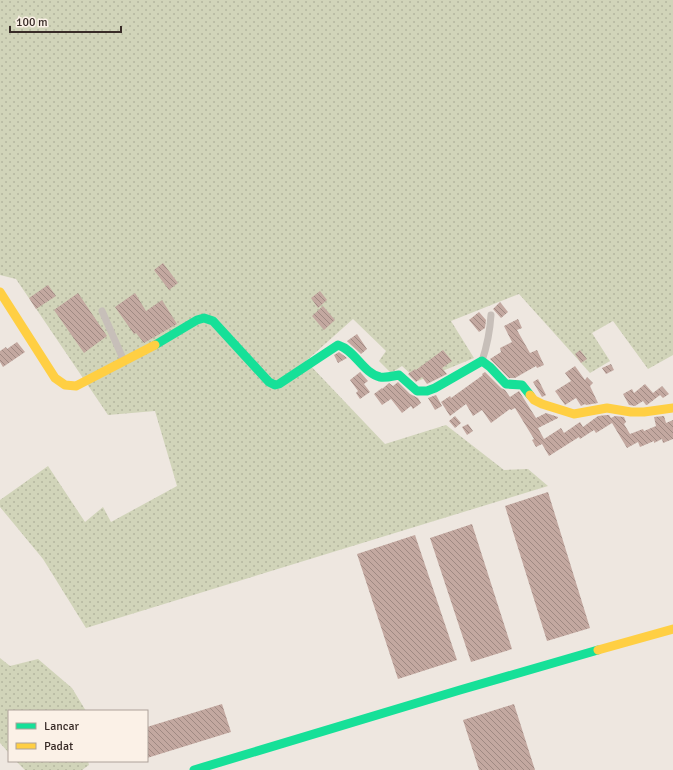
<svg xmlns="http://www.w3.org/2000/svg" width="673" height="770" font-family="Signika,sans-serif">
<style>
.grass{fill:url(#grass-dots)}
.building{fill:url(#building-back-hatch)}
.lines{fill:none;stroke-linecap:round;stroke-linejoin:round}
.street{stroke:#c7bfb9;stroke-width:7}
.fast{stroke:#16e098;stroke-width:9}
.slow{stroke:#ffcf43;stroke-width:9}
</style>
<defs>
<pattern id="grass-dots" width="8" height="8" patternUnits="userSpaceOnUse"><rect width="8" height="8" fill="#d1d4b9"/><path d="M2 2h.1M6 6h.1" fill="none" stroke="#b4b69f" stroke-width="1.8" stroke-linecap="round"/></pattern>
<pattern id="building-back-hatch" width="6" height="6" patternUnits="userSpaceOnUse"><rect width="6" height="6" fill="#c3a8a0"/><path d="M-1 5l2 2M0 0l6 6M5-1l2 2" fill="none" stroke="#9f8982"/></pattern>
</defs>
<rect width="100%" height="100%" fill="#eee7e0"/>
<path class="grass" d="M0,0H673V355L648,369L613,321L592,333L610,361L590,373L519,294L451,321L474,358L418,381L402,366L391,373L379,361L386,351L353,319L306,361L385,444L446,425L504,470L528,469L548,486L86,628L43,559L0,507V500L48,466L85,522L103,507L111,522L177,486L155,411L108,415L16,279L0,275Z
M0,658L10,666L38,659L72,688L86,711H9V753L0,743Z
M16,761H88L89,765L82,770H25Z"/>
<path class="building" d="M163,263L178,283L169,290L154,270Z
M48,285L56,296L36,309L29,298Z
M320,291L327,300L318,308L311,298Z
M78,293L107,336L84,353L54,310Z
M135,293L146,311L162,300L177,324L144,343L136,333L134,334L115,307Z
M500,302L508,312L501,318L493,309Z
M323,306L335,320L324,330L312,316Z
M479,312L486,320L485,328L479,332L469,320Z
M518,319L522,328L517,330L530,353L537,350L544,365L537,368L536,366L515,378H509L490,359L501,352L500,348L512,342L504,326Z
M357,334L367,349L361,354L347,341Z
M17,342L25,352L3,367L0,362V351L6,347L7,349Z
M443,350L452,361L442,368L447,374L427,384L422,377L416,382L408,374L415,369L416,370Z
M580,350L587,359L581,363L575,354Z
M339,352L347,358L338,363L334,355Z
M611,364L614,370L606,374L602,368Z
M575,366L585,380L587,377L593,383L590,386L598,403L586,405L585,404L581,406L576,398L565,405L555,391L571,381L565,373Z
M360,372L368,381L364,384L370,392L360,399L356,393L358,391L350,380Z
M485,372L501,388L505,390L510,397L519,391L536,418L546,413L558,417V418L538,428L544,439L561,428L564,433L580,422L583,427L598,416L607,415H609L611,418L615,416L624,417L626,422L624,424L630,434L643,429L644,431L656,426L654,417L664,416L666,423L673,420V439L663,443L662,439L654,443V441L640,447L638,442L627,448L612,423L596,433L594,430L580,439L579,437L549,456L542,444L536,447L532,440L534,439L515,408L511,410L510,409L491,423L482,410L473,416L466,404L450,416L441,402L450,396L451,398L483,375L482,374Z
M538,379L546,395L542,397L533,382Z
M398,382L410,394L418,398L421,403L413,409L411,406L402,413L391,399L382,405L374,394L382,388V389L389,383L393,386Z
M645,384L653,393L662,386L669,394L663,398L660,395L647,405H646L643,401L635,406L629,405L623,394L632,389L634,393Z
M436,395L442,406L435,410L428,398Z
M455,416L461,423L455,428L449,421Z
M468,424L473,431L467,435L462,427Z
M548,492L590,628L547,641L505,506Z
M472,524L512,649L471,662L430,538Z
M415,535L457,660L398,679L357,554Z
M222,704L231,732L147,758V727Z
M514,704L535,770H479L463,720Z"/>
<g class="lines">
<path class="street" d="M102,311L124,361
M482,361C487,346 490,331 491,315"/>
<path class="fast" d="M155,345L197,320L204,318L213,321L269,382L275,385L279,384L338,345C355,350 363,373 380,377C386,378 393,376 399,375L417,391H427L435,388L482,361L490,367L506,384L522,385L530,395
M194,770L460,690L598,650"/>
<path class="slow" d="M0,292L55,378L65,385L76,386L155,345
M530,395L534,400L542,404L574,414L607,408L631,412H644L673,408
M598,650L673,629"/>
</g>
<rect x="8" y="710" width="140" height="52" fill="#fbf1e7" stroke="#ada29a"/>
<rect x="16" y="723" width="20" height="6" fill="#16e098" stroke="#ada29a"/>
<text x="44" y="730" font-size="12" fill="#382b27">Lancar</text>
<rect x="16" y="743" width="20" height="6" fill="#ffcf43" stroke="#ada29a"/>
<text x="44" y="750" font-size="12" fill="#382b27">Padat</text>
<path d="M10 26v6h111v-6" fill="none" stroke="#382b27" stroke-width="2"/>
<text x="16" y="26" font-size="12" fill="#382b27" stroke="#fbf1e7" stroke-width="3" paint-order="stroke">100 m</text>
</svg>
